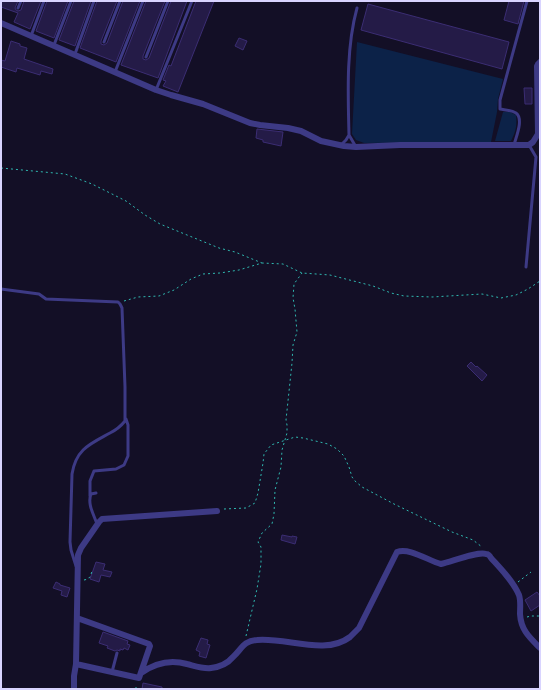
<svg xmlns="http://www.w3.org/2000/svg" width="541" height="690" font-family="'PT Sans',sans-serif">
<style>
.water{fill:#0c2248}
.building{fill:#241b47;stroke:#3b2d73}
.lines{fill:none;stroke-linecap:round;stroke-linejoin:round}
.path{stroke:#2fb8b0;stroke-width:1;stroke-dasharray:2 3;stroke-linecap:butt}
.service{stroke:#3d3a85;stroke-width:3}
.minor{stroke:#3d3a85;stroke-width:6}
</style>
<rect width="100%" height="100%" fill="#130f26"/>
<path class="water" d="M357,42L503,79L498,99L497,112L491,142L364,143L356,140L352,134Z
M503,112H510L516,115C517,126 516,131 511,141H495Z"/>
<path class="building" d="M1,1H18L15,8L16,10L18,11L21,10L24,1H41L30,29L14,22L18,13L1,7Z
M47,1H68L54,38L36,31Z
M74,1H91L75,46L59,40Z
M97,1H117L101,41V44L104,45L107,43L123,1H140L116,62L80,48Z
M146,1H165L143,56V59L146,60L149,58L171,1H187L158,78L121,65Z
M196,1H214L178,92L163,86L166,81L163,80L169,65L171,66Z
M509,1H524L518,24L504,20Z
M368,4L509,42L502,69L361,30Z
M239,38L247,41L243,50L235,46Z
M11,41L20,44V46L27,48L24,59L53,69L52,74L41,71L40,75L17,68L16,72L1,67V60L5,61Z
M524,88H532V104H525Z
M257,129L283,132L281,146L263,142V140L256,138Z
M471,362L476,367L477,366L487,375L482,381L467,366Z
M282,535L292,537V536L297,537L295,544L281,540Z
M96,562L105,564L103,570L112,572L110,577L101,575L99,582L90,579Z
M56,582L60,584V585L70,588L67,597L61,595L62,591L53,588Z
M537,592L540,596V605L531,611L525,600Z
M103,632L128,641L127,644L130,645L128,650L124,648L123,650L120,649V651L117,650L115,651L107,648L108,646L99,643Z
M201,638L208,640L207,644L210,645L206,658L199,656L200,652L196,650Z
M143,683L162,687V689H142Z"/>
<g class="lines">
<path class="path" d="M1,168L65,174L92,184L126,201L145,215L160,224L219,248L235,252L262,263
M124,301L138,297L159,296L174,290L191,279L203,274L220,273L239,270L262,263L283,264L302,273L330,275L373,286L391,293L404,296L432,297L482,294L501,298L516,295L528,289L540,281
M224,509L246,508L255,503L258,493L263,463L264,454L271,445L295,437L303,438L328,444L337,449L344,456L349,467L352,477L355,481L362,487L394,504L452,532L473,540L482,547
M84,580C90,579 91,576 92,570
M518,582L531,572
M527,617L531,616H540
M246,636L257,589L261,564V547L258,542L262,533L272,524L274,514L275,490L281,467L282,450L287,433V425L286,420L292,363L293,345L297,332L295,309L293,298L294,284L302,273
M136,689V684"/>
<path class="service" d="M18,8L21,1
M31,36L44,1
M104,42L120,1
M54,45L71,1
M75,54L94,1
M146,57L168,1
M115,72L143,1
M156,90L192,1
M349,135L356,147
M341,145L346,140L349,135C348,94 346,48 357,8
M514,145C516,137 524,119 516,113C511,110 505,110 500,109V100L527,1
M526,267L536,157L529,145
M1,289L39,294L46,299L118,302L120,304L122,308L125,387V421C121,426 116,430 110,433C90,444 76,449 72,474L70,542L71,550L76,566
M96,493L91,494C87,504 94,515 97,524
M90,496V481L94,471L116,469L124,465L128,456V425L126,419
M112,672L117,653"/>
<path class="minor" d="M1,23L156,90L171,95L203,104L250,123L260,125L288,128L301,131L321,141L344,146L356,147L400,145H529L533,142L538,134L537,66L538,64L540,62
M76,664L139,678L150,646L149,644L77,618
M141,673C155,663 170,659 187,664C195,666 203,669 211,668C219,667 228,663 233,657C242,649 243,641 257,640C286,637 325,656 350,637C353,634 356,631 359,628L397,552C409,547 429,561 441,564C451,562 478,551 486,554C488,554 490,556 491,558C501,569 513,581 519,595C521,601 520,608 520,614C521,630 529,637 540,648
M74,689V676L76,664L78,555L81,548L99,522L102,519L217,511"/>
</g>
<rect width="541" height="690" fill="none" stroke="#d9d4ff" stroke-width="4"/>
</svg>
